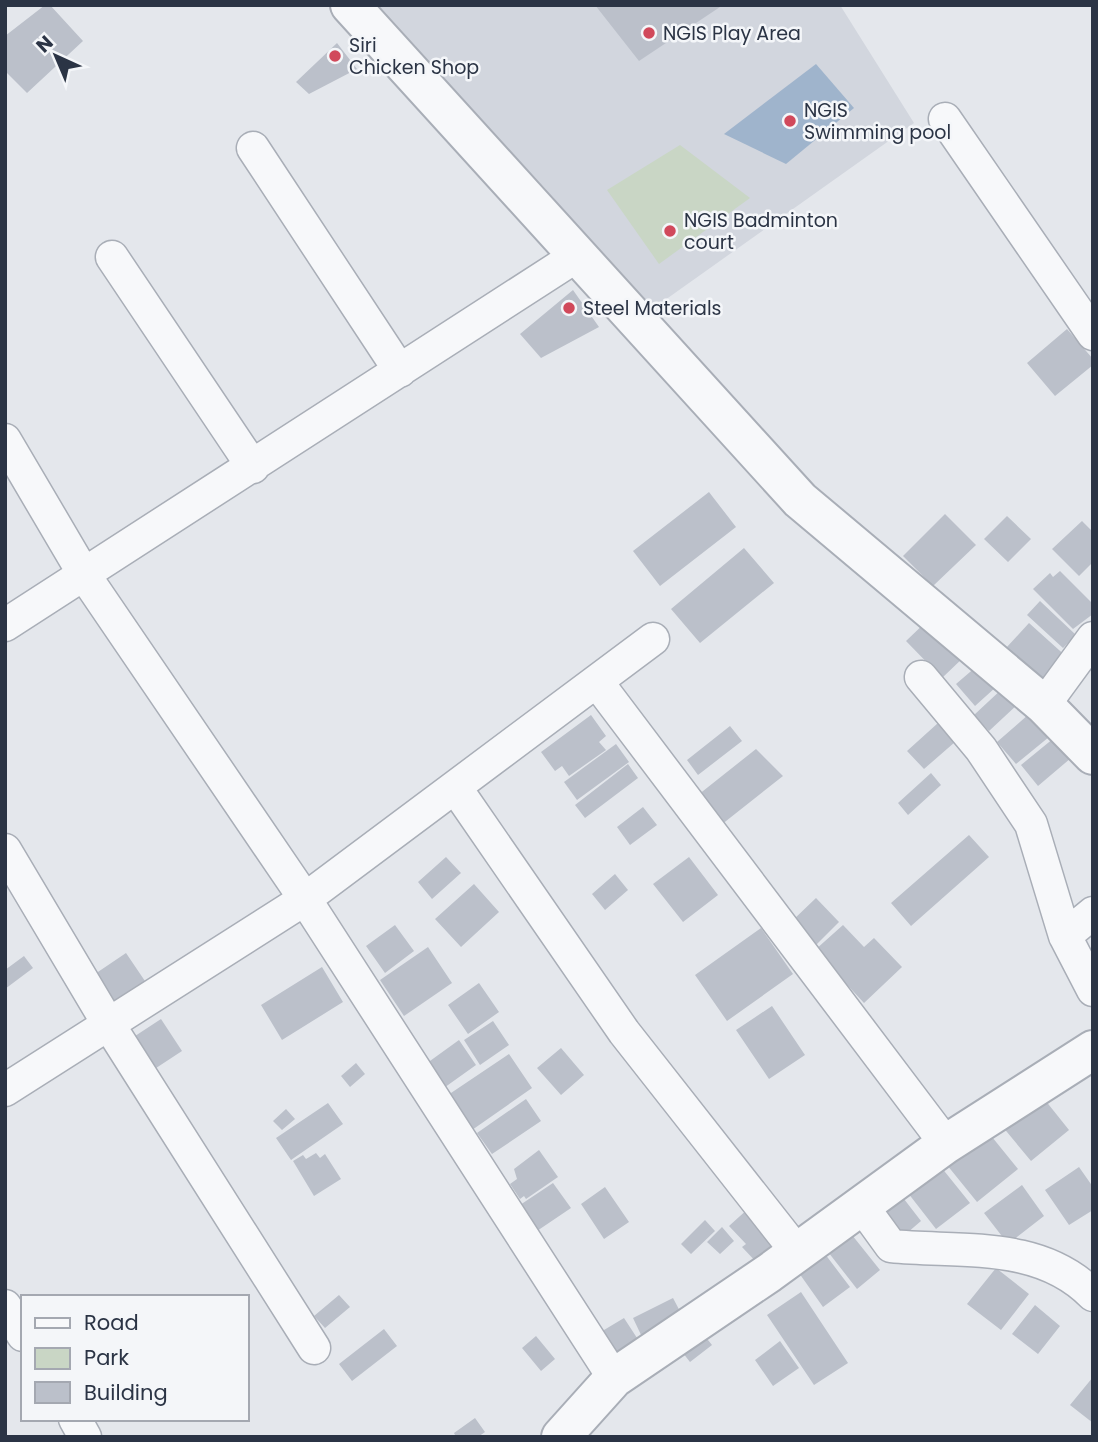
<svg xmlns="http://www.w3.org/2000/svg" width="1098" height="1442" font-family="Poppins,sans-serif">
<style>
.built{fill:#d2d6de}
.green{fill:#c9d6c5}
.water{fill:#9fb4cc}
.building{fill:#bbc0ca}
.lines{fill:none;stroke-linecap:round;stroke-linejoin:round}
.minor-casing{stroke:#a9aeb7;stroke-width:35}
.tertiary-casing{stroke:#a9aeb7;stroke-width:42}
.minor{stroke:#f7f8fa;stroke-width:32}
.tertiary{stroke:#f7f8fa;stroke-width:38}
.poi-dot{fill:#d1495b;stroke:#f4f6f9;stroke-width:2.5}
.labels{text-anchor:middle;dominant-baseline:central;stroke-width:5;stroke-linejoin:round;paint-order:stroke}
.poi-label{font-size:19px;fill:#2b3445;stroke:#f4f6f9;text-anchor:start}
</style>
<rect width="100%" height="100%" fill="#e4e7ec"/>
<path class="built" d="M374,5H840L914,123L651,310L544,187Z"/>
<path class="green" d="M680,145L750,198L659,264L607,190Z"/>
<path class="water" d="M816,64L854,108L786,164L724,134Z"/>
<path class="building" d="M45,5H50L83,41L27,93L5,71V36Z
M595,5H723L639,61Z
M337,43L357,69L309,94L296,82Z
M573,290L599,327L541,358L520,334Z
M1067,329L1093,359V365L1055,396L1027,363Z
M709,492L736,527L660,586L633,551Z
M945,514L976,545L933,586L903,556Z
M1007,516L1031,539L1008,562L984,539Z
M1082,521L1093,532V562L1079,576L1052,549Z
M744,548L774,583L700,643L671,609Z
M1060,571L1093,604V614L1073,629L1033,589L1050,573L1053,577Z
M1040,601L1076,635L1063,648L1027,615Z
M929,619L965,656L942,678L906,641Z
M1029,623L1069,659L1046,684L1006,648Z
M977,666L996,687L975,706L956,684Z
M1003,688L1018,704L989,731L974,715Z
M1029,714L1049,737L1016,764L997,742Z
M591,715L606,736L599,742L606,750L569,776L562,766L555,771L541,752Z
M938,723L955,742L924,769L907,751Z
M730,726L742,741L698,775L687,760Z
M1054,738L1071,758L1038,786L1021,765Z
M616,744L629,762L577,800L564,782Z
M756,749L783,776L721,825L698,795Z
M628,764L638,778L585,818L575,805Z
M931,773L941,785L908,815L898,803Z
M643,807L657,825L630,845L617,827Z
M969,835L989,857L911,926L891,903Z
M446,857L461,873L432,899L418,882Z
M689,857L718,895L683,922L653,884Z
M615,874L628,890L605,910L592,894Z
M474,884L499,912L461,947L435,919Z
M816,898L839,922L815,946L792,921Z
M395,925L414,951L385,973L366,946Z
M843,925L864,947L874,938L902,967L864,1003L815,950Z
M761,928L793,974L727,1021L695,975Z
M428,947L452,983L404,1016L380,980Z
M126,953L147,984L109,1009L89,978Z
M24,956L33,968L5,989V970Z
M322,967L343,1002L282,1040L261,1005Z
M479,983L499,1012L468,1034L448,1005Z
M772,1006L805,1055L769,1079L736,1030Z
M161,1019L182,1051L150,1072L129,1040Z
M493,1021L509,1045L480,1065L464,1040Z
M459,1040L476,1065L441,1090L423,1066Z
M561,1048L584,1075L561,1095L537,1068Z
M509,1054L532,1088L472,1130L448,1095Z
M356,1063L365,1074L350,1087L341,1076Z
M1041,1095L1069,1130L1031,1161L1002,1126Z
M526,1099L541,1121L492,1154L477,1133Z
M328,1103L343,1124L291,1160L276,1138Z
M286,1109L295,1119L282,1130L273,1121Z
M988,1132L1018,1169L977,1202L947,1165Z
M539,1150L558,1177L526,1199L524,1196L520,1199L510,1184L517,1179L514,1169Z
M316,1153L320,1158L325,1154L341,1179L314,1196L293,1161L303,1155L306,1159Z
M941,1167L970,1203L936,1229L908,1193Z
M1079,1167L1093,1187V1210L1069,1225L1045,1190Z
M553,1183L571,1208L534,1233L517,1207Z
M1022,1185L1044,1216L1008,1244L984,1213Z
M605,1187L629,1222L604,1239L581,1204Z
M904,1199L921,1221L900,1239L882,1216Z
M750,1207L782,1243L759,1265L742,1247L746,1244L729,1226Z
M705,1220L715,1231L691,1254L681,1244Z
M722,1227L734,1241L720,1254L707,1242Z
M848,1230L880,1270L857,1289L825,1248Z
M825,1254L850,1287L823,1307L799,1273Z
M996,1268L1029,1294L1001,1330L967,1304Z
M801,1292L848,1363L814,1385L767,1315Z
M339,1295L350,1307L325,1328L314,1316Z
M673,1298L683,1317L642,1337L633,1318Z
M1035,1305L1060,1326L1038,1354L1012,1334Z
M624,1318L639,1341L613,1357L599,1333Z
M384,1329L397,1346L352,1381L339,1364Z
M700,1330L712,1345L690,1362L679,1348Z
M536,1336L555,1359L541,1371L522,1348Z
M780,1341L799,1368L773,1386L755,1360Z
M1093,1377V1423L1070,1405Z
M475,1418L485,1432L478,1437H456L454,1433Z"/>
<g class="lines">
<g class="minor-casing">
<path id="minor" d="M945,119L1093,334
M253,148L400,371
M112,257L253,467
M5,440L85,576L305,899L614,1378
M5,625L578,255
M921,677L981,749L1031,824L1065,936L1093,990
M597,682L946,1144
M1044,705L1093,638
M455,787L624,1032L797,1252
M5,850L109,1025L314,1348
M1065,936L1093,913
M5,1090L305,899L653,639
M862,1206L891,1246C960,1253 1039,1240 1093,1295
M5,1306L23,1335
M75,1419L85,1437"/>
</g>
<g class="tertiary-casing">
<path id="tertiary" d="M350,5L800,500L1044,705L1093,755
M561,1437L614,1378L769,1273L946,1144L1093,1050"/>
</g>
<use href="#minor" class="minor"/>
<use href="#tertiary" class="tertiary"/>
</g>
<g class="poi-dot">
<circle cx="649" cy="33" r="7"/>
<circle cx="335" cy="56" r="7"/>
<circle cx="790" cy="121" r="7"/>
<circle cx="670" cy="231" r="7"/>
<circle cx="569" cy="308" r="7"/>
</g>
<g class="labels">
<g class="poi-label">
<text x="663" y="33">NGIS Play Area</text>
<text x="349" y="45">Siri<tspan x="349" dy="22">Chicken Shop</tspan></text>
<text x="804" y="110">NGIS<tspan x="804" dy="22">Swimming pool</tspan></text>
<text x="684" y="220">NGIS Badminton<tspan x="684" dy="22">court</tspan></text>
<text x="583" y="308">Steel Materials</text>
</g>
</g>
<rect width="1098" height="1442" fill="none" stroke="#2b3445" stroke-width="14"/>
<rect x="21" y="1295" width="228" height="126" fill="#f4f6f9" stroke="#a4a8b1" stroke-width="2"/>
<rect x="35" y="1318" width="35" height="10" fill="#f7f8fa" stroke="#a4a8b1" stroke-width="2"/>
<text x="84" y="1330" font-size="21" fill="#2b3445">Road</text>
<rect x="35" y="1348" width="35" height="21" fill="#c9d6c5" stroke="#a4a8b1" stroke-width="2"/>
<text x="84" y="1365" font-size="21" fill="#2b3445">Park</text>
<rect x="35" y="1382" width="35" height="21" fill="#bbc0ca" stroke="#a4a8b1" stroke-width="2"/>
<text x="84" y="1400" font-size="21" fill="#2b3445">Building</text>
<g transform="translate(56 56) rotate(316)" stroke="#f4f6f9" stroke-width="5" paint-order="stroke">
<path d="M0-5L12 26L0 18L-12 26Z" fill="#2b3445"/>
<text y="-10" font-size="19" font-weight="bold" text-anchor="middle" fill="#2b3445">N</text>
</g>
</svg>
